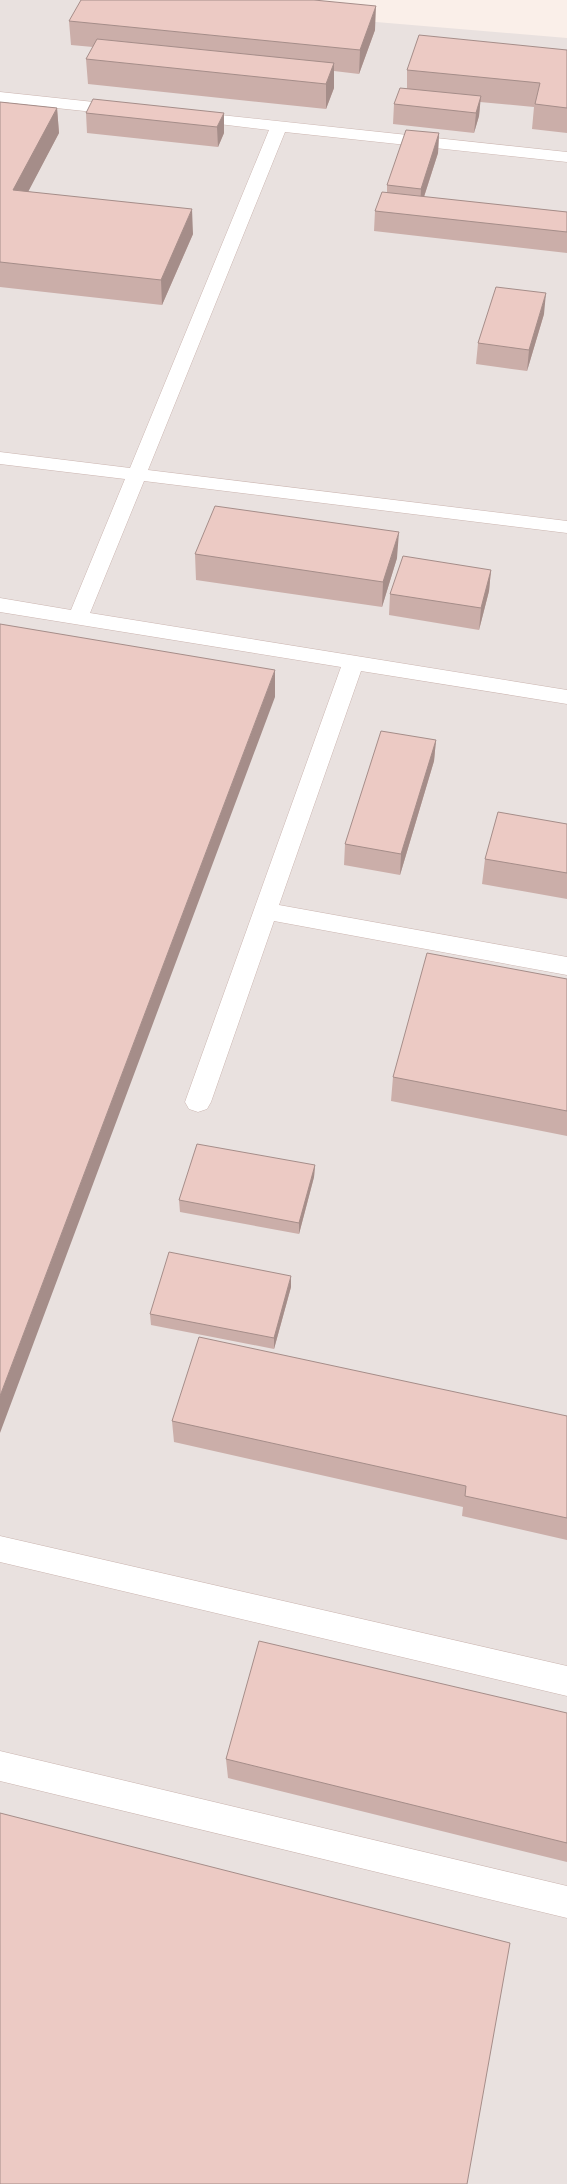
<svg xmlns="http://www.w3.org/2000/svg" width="567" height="2184" font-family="Manrope,sans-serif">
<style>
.industrial{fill:#e9e1df}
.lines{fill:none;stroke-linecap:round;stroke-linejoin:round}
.lane-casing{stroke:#cbb5b0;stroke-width:1}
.lane{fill:#fff;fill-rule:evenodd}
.wall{fill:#cbaea9}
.shaded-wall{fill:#a58d89}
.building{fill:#eccac4;stroke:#a58d89}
</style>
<rect width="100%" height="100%" fill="#faefe9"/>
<path class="industrial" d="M0,0H115L567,38V2184H0Z"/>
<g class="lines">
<g class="lane-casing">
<path id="lane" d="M0,92L122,105L130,110L122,115L0,102Z
M192,112L567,152V162L285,132L148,470L567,521V533L144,481L90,613L567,690V704L361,671L279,905L567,957V975L274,921L211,1102L207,1109L198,1112L189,1109L185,1102L341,667L0,612V598L71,610L125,479L0,464V452L130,468L269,130L186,120L184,117L186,114Z
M0,1536L567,1666V1696L0,1562Z
M0,1751L567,1886V1918L0,1781Z"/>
</g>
<use href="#lane" class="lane"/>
</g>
<path class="wall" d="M69,21L375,30L359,74L334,71V88L326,109L88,84L86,59L93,47L71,45Z
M567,50V133L532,129L534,107L480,102L479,116L474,133L393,124L394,104L407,88V70Z
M0,102L57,108L59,133L28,191L193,234L162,305L0,287Z
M86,113H224V133L218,147L87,133Z
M439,133L438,153L424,197L567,212V253L374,231L375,211L387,193V185Z
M544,314L527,371L476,364L478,343Z
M195,554L397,558L382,607L196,580Z
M491,570L489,591L479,630L389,615L390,594Z
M436,740L434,761L400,875L344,865L345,844Z
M567,824V899L482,884L485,859Z
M567,979V1136L391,1101L393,1077Z
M315,1165L314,1177L299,1234L180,1212L179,1200Z
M291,1287L274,1349L151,1325L150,1314Z
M567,1416V1540L462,1516L463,1507L174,1442L172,1421Z
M567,1713V1862L228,1778L226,1759Z"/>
<path class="shaded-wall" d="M376,6L375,30L359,74L360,50Z
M334,63V88L326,109V84Z
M481,96L479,116L474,133L476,113Z
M57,108L59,133L16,215L13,190Z
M224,113V133L218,147L217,127Z
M439,133L438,153L420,209L421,189Z
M192,209L193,234L162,305L161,280Z
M546,293L544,314L527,371L529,350Z
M399,532L397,558L382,607L383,582Z
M491,570L489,591L479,630L481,608Z
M275,670V697L0,1433V1396Z
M436,740L434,761L400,875L401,854Z
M315,1165L314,1177L299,1234V1223Z
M291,1276V1287L274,1349V1338Z"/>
<path class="building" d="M81,0H314L376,6L360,50L69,21Z
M419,35L567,50V108L535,104L540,83L407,70Z
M97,39L334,63L326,84L86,59Z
M400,88L481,96L476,113L394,104Z
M93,99L224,113L217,127L86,113Z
M0,102L57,108L13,190L192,209L161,280L0,262Z
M406,130L439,133L421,189L387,185Z
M382,192L567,212V232L375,211Z
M496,287L546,293L529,350L478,343Z
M215,506L399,532L383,582L195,554Z
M403,556L491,570L481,608L390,594Z
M0,624L275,670L0,1396Z
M381,731L436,740L401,854L345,844Z
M498,812L567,824V873L485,859Z
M427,953L567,979V1111L393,1077Z
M197,1144L315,1165L299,1223L179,1200Z
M169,1252L291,1276L274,1338L150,1314Z
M199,1337L567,1416V1518L465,1496L466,1486L172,1421Z
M259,1641L567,1713V1843L226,1759Z
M0,1813L510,1943L467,2184H0Z"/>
</svg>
